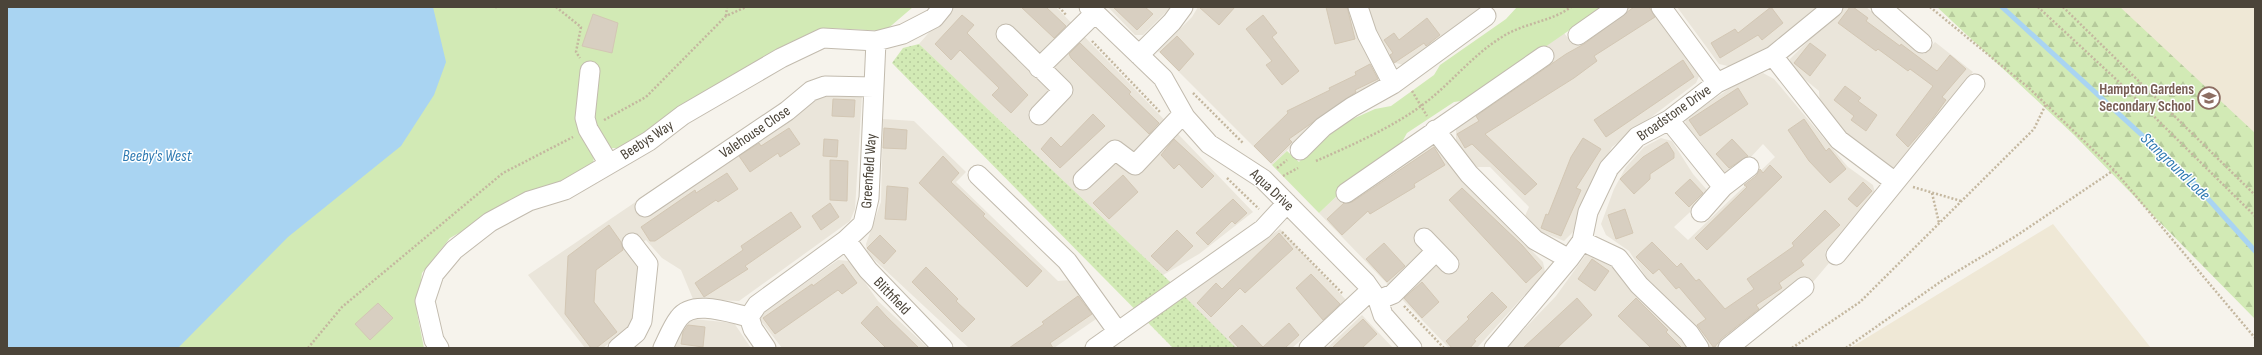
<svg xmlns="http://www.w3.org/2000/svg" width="2262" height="355" font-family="'Sofia Sans Condensed',sans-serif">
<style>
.residential{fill:#eae5da}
.education{fill:#efe8d6}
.grass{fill:url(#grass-dots)}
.forest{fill:url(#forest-firs)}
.park{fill:#d2eab5}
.water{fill:#a9d4f2}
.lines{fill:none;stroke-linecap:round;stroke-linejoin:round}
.stream{stroke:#a9d4f2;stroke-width:5}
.building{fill:#d8cfc1;stroke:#d3c7b4}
.minor-casing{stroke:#c2bbae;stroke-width:21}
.path{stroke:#c4b79f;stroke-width:2.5;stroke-dasharray:2 2;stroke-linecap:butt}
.minor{stroke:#fff;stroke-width:19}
.labels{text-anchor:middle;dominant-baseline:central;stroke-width:3;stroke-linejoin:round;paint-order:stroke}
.education-label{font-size:15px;font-weight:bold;fill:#785e54;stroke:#fff;text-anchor:end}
.street-label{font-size:15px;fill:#4b4439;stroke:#fff}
.water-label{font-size:16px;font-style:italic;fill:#2e7ab2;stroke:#fff}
</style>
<defs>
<pattern id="grass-dots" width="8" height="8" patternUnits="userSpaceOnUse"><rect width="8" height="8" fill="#d2eab5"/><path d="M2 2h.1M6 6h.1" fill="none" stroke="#b6ca9c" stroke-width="1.8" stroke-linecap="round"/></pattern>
<pattern id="forest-firs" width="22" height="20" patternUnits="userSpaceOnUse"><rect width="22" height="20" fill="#d2eab5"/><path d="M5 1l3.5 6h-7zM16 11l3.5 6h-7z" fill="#b6ca9c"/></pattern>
</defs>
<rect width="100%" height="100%" fill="#f6f3ec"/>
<path class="residential" d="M951,7H1056L1253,212L1199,254L1163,275L919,44Z
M1108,7H1171L1143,35H1135Z
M1198,7H1353L1382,81L1315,123L1272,165L1158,51L1192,17Z
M1368,7H1489L1404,65L1391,62L1372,23Z
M1627,7H1655L1700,74L1696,83L1612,147L1591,184L1573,232L1564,241L1537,230L1525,216L1529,207L1490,167H1477L1456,144V126L1552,58L1545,46L1564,33L1572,43Z
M1677,7H1817L1769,47L1732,67L1719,64Z
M1842,7H1866L1924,54L1935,42L1973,72L1900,169L1888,171L1833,123L1820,105L1819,91L1791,68L1790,59Z
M1763,73L1774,79L1848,167L1873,185L1876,197L1825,252L1829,263L1813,282L1802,284L1720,348H1708L1688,317L1675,311L1650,283L1629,251L1606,235L1601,224L1614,189L1626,167L1644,147L1661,138L1672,141L1693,174L1707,190L1704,199L1674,227L1688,240L1775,157L1763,144L1736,173L1725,176L1700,141L1687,132L1685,119L1733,86Z
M821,92L862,95L855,209L850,221L739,301L693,299L681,270L662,258L646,240L628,252L642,271L631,326L603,348H585L528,275L637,201L645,215Z
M883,119L914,121L966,172L956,182L1058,281L1071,280L1099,317L1054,348H969L867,253L866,244L881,202Z
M1427,143H1437L1458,176L1543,262L1545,272L1477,348H1449L1319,213L1340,193Z
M1280,229L1347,301L1292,348H1236L1181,296Z
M1587,253L1617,270L1631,288L1689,348H1506L1556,296Z
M838,260L850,261L878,301L928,348H782L761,321V314Z
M1362,315L1393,348H1327Z
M693,319L734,323L751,348H672L684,322Z"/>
<path class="education" d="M2073,7H2255V189Z
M2053,224L2151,348H1850Z"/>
<path class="grass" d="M919,44L1163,275L1236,348H1173L892,63L903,48Z"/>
<path class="forest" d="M1937,7H2120L2255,133V319L2074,135Z"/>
<path class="park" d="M7,7H913L885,31L829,28L676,112L624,149L613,148L594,155L593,166L555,189L522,198L450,238L422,273L417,313L424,348H7Z
M1517,7H1603L1468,100L1454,102L1407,133L1402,142L1340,193L1319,213L1272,165L1287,151L1299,162L1326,131L1375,109L1391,106L1434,75L1440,65L1506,19Z"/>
<path class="water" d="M7,7H433L446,62L434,95L401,146L288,237L178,348H7Z"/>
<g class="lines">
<path class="stream" d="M2002,7L2192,181L2255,251"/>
</g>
<path class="building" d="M1021,7H1046L1066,26L1054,38Z
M1113,7H1145L1153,14L1137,30Z
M1199,7H1235L1219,25Z
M1326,7H1347L1355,39L1335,44Z
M1634,7H1649L1655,17L1594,56L1597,61L1574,78L1485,134L1537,184L1525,195L1472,144L1465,148L1457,134L1479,121L1476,116L1566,54L1584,44Z
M1771,7L1783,23L1762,40L1758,35L1720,58L1711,43L1735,29L1738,33Z
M1850,7H1853L1868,18L1866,21L1900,46L1901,44L1937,71L1950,55L1966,69L1942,97L1946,100L1933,118L1908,147L1896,135L1933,86L1910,69L1908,71L1878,49L1876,51L1838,23Z
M593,14L618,23L612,53L582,46Z
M962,15L974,25L967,33L1028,95L1011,113L992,95L999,88L960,50L951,60L935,44Z
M1263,15L1277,33L1272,37L1299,71L1282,85L1266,65L1272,61L1246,29Z
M1427,18L1440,35L1426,46L1424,43L1394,63L1390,55L1393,53L1384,40L1394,33L1399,40Z
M1177,36L1194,54L1179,71L1160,52Z
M1080,43L1131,92L1129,94L1159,123L1149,134L1071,58L1069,54Z
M1810,43L1826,55L1810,76L1794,63Z
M1683,60L1694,77L1606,137L1594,120Z
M1370,64L1378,79L1355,90L1356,92L1289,139L1292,142L1271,163L1254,146L1288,113L1287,111L1330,90L1329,88L1356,75L1355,72Z
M1845,86L1861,98L1858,101L1877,115L1866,131L1851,120L1854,116L1834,100Z
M1738,88L1748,104L1700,136L1689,120Z
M833,99L855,100L854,117L832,116Z
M1093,114L1105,126L1060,168L1041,149L1051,137L1061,147Z
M1804,119L1826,151L1829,148L1846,169L1830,183L1809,161L1788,130Z
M789,128L800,144L780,157L778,153L750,172L739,156L759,143L761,146Z
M884,128L907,130L906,149L883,148Z
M1583,138L1601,149L1576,188L1581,190L1561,236L1541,228L1546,214L1548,215L1571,157Z
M824,139L838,140L837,157L823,156Z
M1174,139L1214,176L1202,188L1179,164L1174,169L1161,155Z
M1732,139L1748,156L1729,168L1716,154Z
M1667,142L1674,153V158L1650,174V179L1634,194L1620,179L1643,157Z
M1434,147L1445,165L1414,184L1415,187L1370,214L1368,211L1342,235L1327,219L1344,203L1352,202Z
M943,156L959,173L951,182L985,214L983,216L1042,271L1027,287L919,183Z
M830,160L848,161L847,201L830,200Z
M1770,165L1782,177L1707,250L1695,238L1747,187L1744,185L1756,176L1760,169L1763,173Z
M727,173L738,189L718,202L716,200L655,241H650L641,227L695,190L696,193Z
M1123,175L1138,192L1109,219L1093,203Z
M1690,179L1703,193L1689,207L1675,193Z
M1863,182L1872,191L1857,207L1848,199Z
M887,186L908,188L906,220L885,219Z
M1462,188L1522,245L1542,268L1526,283L1449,200Z
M1233,199L1247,213L1235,224L1232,221L1208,245L1196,233Z
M830,203L839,217L821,230L812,216Z
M1625,209L1633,233L1616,239L1608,215Z
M1825,210L1840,225L1801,261L1804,265L1779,283L1782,288L1756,305L1759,309L1721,339L1714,348L1697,325L1706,319L1679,287L1676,289L1659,269L1653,274L1636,257L1652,242L1677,267L1681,263L1696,281L1699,279L1725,309L1754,289L1747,279L1794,246L1792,243Z
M791,212L801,227L745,266L748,269L704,297L695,283L743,250L741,246Z
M609,225L621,242L623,250L596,270L594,302L617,332L596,348H591L565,314L568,256Z
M1177,230L1193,246L1167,271L1151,256Z
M1279,233L1293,249L1245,293L1240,288L1211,317L1197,303L1216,283L1222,289Z
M880,235L896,251L884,264L867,248Z
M1384,243L1405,266L1387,282L1366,259Z
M1592,259L1609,271L1595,291L1578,279Z
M843,264L857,283L842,294L838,290L775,334L763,318L812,284L813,286Z
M926,267L958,299L956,301L975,319L962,332L912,282Z
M1311,274L1340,304L1323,320L1296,288Z
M1422,282L1439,302L1422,318L1404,298Z
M1492,292L1507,307L1474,340L1476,341L1470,348H1452L1446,341L1469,319L1467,317Z
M1078,296L1092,314L1050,343L1053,348H1009L1044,324L1042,322Z
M1577,298L1592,315L1557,348H1523Z
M1636,298L1668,330L1666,332L1682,348H1651L1618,316Z
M378,303L393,318L370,340L355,324Z
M877,306L886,316L919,348H886L861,323Z
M1363,319L1377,334L1362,348H1332Z
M1289,323L1299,335L1285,348H1239L1229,337L1242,325L1263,347Z
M688,325L705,327L703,347L681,344L683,332Z"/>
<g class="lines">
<g class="minor-casing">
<path id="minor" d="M1089,7L1163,78L1185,117L1209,144L1263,179L1366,283L1378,300L1383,315L1412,348
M1358,7L1367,34L1393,84
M1661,7L1717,83
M1881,7L1922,43
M1006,34L1063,90L1039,115
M1578,35L1618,7
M1139,55L1172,22L1183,7
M1773,56L1839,140L1895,182
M1039,68L1095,13
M590,71L585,118L588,129L609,164
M1669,120L1723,187
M1435,130L1469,174L1535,240L1569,259
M1300,150L1323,127L1352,107L1393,84L1486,16
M978,175L1067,261L1118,332
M1083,180L1115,150L1135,165L1183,114
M1346,193L1544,56
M645,207L787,111L811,91L825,86L874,87
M1701,212L1723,187L1749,167
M1424,238L1449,264
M846,240L868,270L943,348
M1582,241L1618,258L1639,285L1689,333L1699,348
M1836,255L1975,84
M1378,300L1393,294L1435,252
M749,317L757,305L846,240L863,224L869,198L876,41
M749,317L753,329L766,348
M439,348L434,340L425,301L434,274L454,250L490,222L529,201L565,190L649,141L683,115L781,58L823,38L876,41L903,34L934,18L943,7
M618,348L636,333L642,321L648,264L632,243
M663,348C668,338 672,327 679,318C693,299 730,313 749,317
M1095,348L1263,229L1287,203
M1309,348L1371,290
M1494,348L1569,259L1582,241L1588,212L1609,168L1637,137L1669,120L1717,83L1773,56L1833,7
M1728,348L1804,287"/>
</g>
<path class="path" d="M495,7H497
M556,7L581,27L576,52L580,58
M1059,7L1067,16
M1930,7L2029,88L2114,170L2255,338
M2038,7L2118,81L2255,216
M2063,7L2255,195
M726,16L727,7
M1092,41L1160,112
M1412,91L1427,116
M1193,93L1243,143
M604,120L646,97L726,16L746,7
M1316,161C1350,146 1391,128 1421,106C1450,85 1471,56 1502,37C1523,23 1551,22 1571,7
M1277,168L1287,160
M1283,176L1298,168
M1227,178L1259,209
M1913,187L1961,201
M1932,193L1939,223
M1282,232L1342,293
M1404,306L1444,348
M308,348L342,307L503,173L573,137
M1792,348L1860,302L2034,129L2046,104
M1846,348L1943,280L2016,236L2114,170"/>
<use href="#minor" class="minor"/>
</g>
<defs>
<g id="school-ring" transform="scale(1.15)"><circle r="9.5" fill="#fff" stroke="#8d6e63" stroke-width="1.5"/><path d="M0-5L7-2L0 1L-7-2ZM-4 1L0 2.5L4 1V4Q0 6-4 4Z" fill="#8d6e63"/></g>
</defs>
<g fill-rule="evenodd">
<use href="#school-ring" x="2209" y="98"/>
</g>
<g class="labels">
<g class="education-label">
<text x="2194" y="89">Hampton Gardens<tspan x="2194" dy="17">Secondary School</tspan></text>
</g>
<g class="street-label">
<text transform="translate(1674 113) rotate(-35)">Broadstone Drive</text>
<text transform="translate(755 132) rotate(-34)">Valehouse Close</text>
<text transform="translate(647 140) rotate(-33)">Beebys Way</text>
<text transform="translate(869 171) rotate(-86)">Greenfield Way</text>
<text transform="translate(1272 190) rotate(43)">Aqua Drive</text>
<text transform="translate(892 296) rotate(46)">Blithfield</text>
</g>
<g class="water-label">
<text x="157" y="156">Beeby's West</text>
<text transform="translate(2175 167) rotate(44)">Stanground Lode</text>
</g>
</g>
<rect width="2262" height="355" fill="none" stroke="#4b4439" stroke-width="16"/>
</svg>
